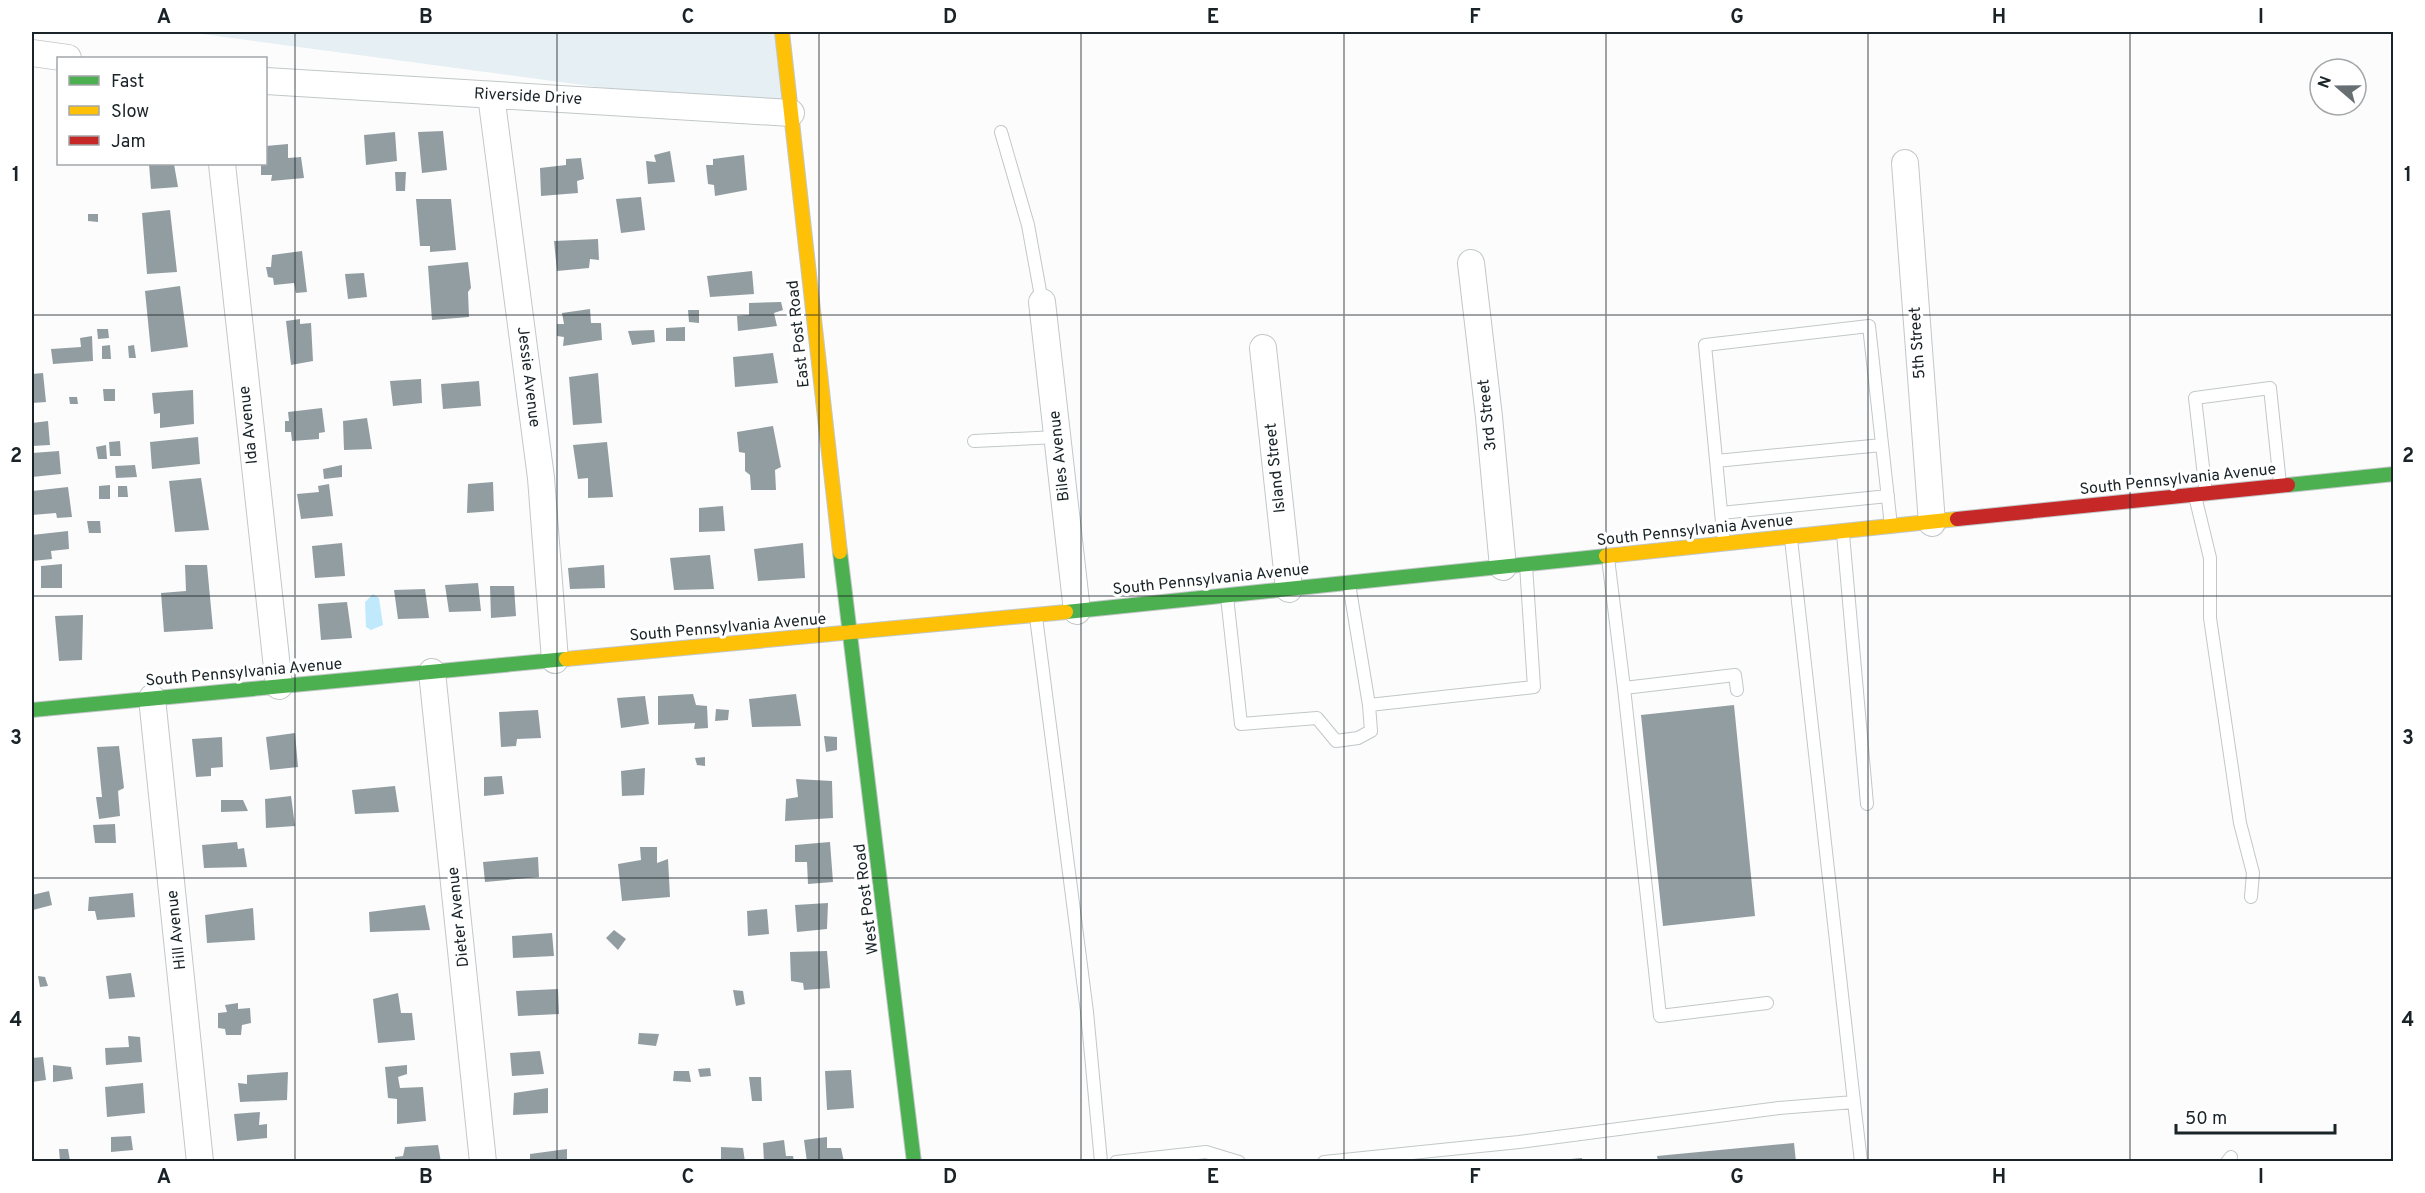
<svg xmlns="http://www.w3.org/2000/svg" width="2425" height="1193" font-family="Overpass,sans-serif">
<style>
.built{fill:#e6eff3}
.water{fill:#c1e9fc}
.building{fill:#929da2}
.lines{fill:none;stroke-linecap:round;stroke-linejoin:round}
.lane-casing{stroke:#c2c7c9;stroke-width:14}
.street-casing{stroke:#c2c7c9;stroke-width:28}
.fast-casing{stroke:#c2c7c9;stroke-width:16}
.slow-casing{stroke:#c2c7c9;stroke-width:16}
.jam-casing{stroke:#c2c7c9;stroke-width:16}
.lane{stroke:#fff;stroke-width:12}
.street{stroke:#fff;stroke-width:26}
.fast{stroke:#4caf50;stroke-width:14}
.slow{stroke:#ffc107;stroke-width:14}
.jam{stroke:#c62828;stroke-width:14}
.grid{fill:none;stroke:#192328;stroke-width:1.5;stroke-opacity:0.55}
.labels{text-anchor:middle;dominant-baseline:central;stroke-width:6;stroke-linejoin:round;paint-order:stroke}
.street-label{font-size:16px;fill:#192328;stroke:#fff}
.neatline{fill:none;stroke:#192328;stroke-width:2}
.grid-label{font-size:20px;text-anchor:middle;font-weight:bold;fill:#192328}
</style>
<rect width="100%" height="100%" fill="#fcfcfc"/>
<path class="built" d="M187,32H782L791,113Z"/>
<path class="water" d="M373,594L379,598L383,625L371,630L366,627L365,602Z"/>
<path class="building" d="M443,131L447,170L422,173L418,132Z
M395,132L397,161L366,165L364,135Z
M288,144V158L301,157L304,178L271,181L272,175H261V164H266V146Z
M670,151L675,182L648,184L646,161L656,162L654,155Z
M744,155L747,190L715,196L714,185L708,184L706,165H713V159Z
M581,158L584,179L577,181L578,193L541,196L540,168L566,165V159Z
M149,164H174L178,187L151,189Z
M395,172H406L405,191H396Z
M641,197L645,230L621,233L616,199Z
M416,199H451L456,250L430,252V246H420Z
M170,210L177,272L147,274L142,213Z
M88,214H98V222L88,221Z
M598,239L599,260L590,259L589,268L557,271L554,241Z
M302,251L307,292L296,293L294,283L274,285L273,278L268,277L266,267H271L272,255Z
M468,262L471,288L468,292L469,317L432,320L428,266Z
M752,271L754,294L710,297L707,276Z
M364,273L367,297L348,299L345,274Z
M180,286L188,347L151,352L145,291Z
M781,302L783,310L774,313L777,326L738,331L737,316L749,315V303Z
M590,309L591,323H601L602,340L563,346L564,337L557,336V324H564L562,313Z
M688,310H699V323L689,322Z
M300,319V324L311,323L313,361L291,365L286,321Z
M685,327V341H666V328Z
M97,329H108L109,338L98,339Z
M654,330L655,342L632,345L628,331Z
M92,336L93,361L53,364L51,349L81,347L80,338Z
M110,345L111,359H102V346Z
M134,345L136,358H129L128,346Z
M773,353L778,383L735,387L733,357Z
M43,373L46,402L32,403V374Z
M598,373L602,423L573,425L569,377Z
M421,379L422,403L393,406L390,381Z
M479,381L481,406L443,409L441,384Z
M103,389H115V401H104Z
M193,390L194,424L160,428V413L154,414L152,393Z
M69,397H77L78,404H70Z
M322,408L325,432L319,433V439L292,441L291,432H285V421H289L288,412Z
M367,418L372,449L344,450L343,421Z
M48,421L50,445L32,446V423Z
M773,426L781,467L775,470L776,490H751L750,475L745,471V453L739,452L737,432Z
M198,437L200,464L152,469L150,442Z
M120,441L121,456H110L109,442Z
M607,442L613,497L588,498V478L578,479L573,445Z
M106,445L107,459H98L96,447Z
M59,451L61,474L32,477V453Z
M135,465L137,477L116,478L115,466Z
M342,465V477L324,479L323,469Z
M201,478L209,530L175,532L169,481Z
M493,482L494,511L467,513L468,484Z
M329,484L333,516L301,519L297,494L319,492L318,486Z
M110,485V499H99V486Z
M118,486H127L128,497H118Z
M68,487L72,517L57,518L56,513L32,515V491Z
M723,506L725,531L699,532V508Z
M87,521H100L101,533H89Z
M68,531L69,549L51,551L52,559L32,561V535Z
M342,543L345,576L315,578L312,546Z
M803,543L805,578L758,581L754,549Z
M710,555L714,589L674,590L670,558Z
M62,564V588H41V566Z
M185,565H207L213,629L164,632L161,593L186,591Z
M604,565L605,588L570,589L568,568Z
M478,583L481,611L449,612L445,585Z
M490,586H514L516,616L491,618Z
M425,589L429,618L398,619L394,590Z
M347,602L352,638L321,640L318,604Z
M83,615L82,660L59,661L55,616Z
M693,694L696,705L707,706L708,728L694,729L695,723L658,725V696Z
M796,694L801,726L752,727L749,699Z
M645,696L649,724L621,728L617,698Z
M1734,705L1755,916L1663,926L1641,715Z
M716,709L729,710L728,720L715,721Z
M538,710L541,738L517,739L516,746L501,747L499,712Z
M295,733L298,767L270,770L266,737Z
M824,736L837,737V750L826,752Z
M222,737L223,767L211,768V776L196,777L192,739Z
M119,746L124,788L118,791L120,816L99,819L96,797H102L97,747Z
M705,757V766L697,765L695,758Z
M645,768L644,795L622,796L621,771Z
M502,776L504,794L484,796V777Z
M796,779L832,781L833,818L785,821L786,799L798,797Z
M395,786L399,812L355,814L352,790Z
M291,796L295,826L266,828L265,799Z
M221,800H243L248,811L221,812Z
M115,824L116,843H95L93,825Z
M237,842L238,849L244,848L247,867L204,868L202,845Z
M830,842L833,882L808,884L807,862H795V845Z
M640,847H657V863L668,859L670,897L622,901L618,864L641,860Z
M538,857L539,877L485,882L483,862Z
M49,891L52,905L33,910L32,895Z
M133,893L135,917L97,920L95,911H88L89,897Z
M828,903L827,929L797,932L795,905Z
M425,905L430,930L370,932L369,912Z
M253,908L255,940L207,943L205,915Z
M767,909L769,934L748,936L747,911Z
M614,930L626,939L618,950L606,938Z
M552,933L554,956L513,958L512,936Z
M827,951L830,988L804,990L803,983L791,981L790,952Z
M131,973L135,997L109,999L106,976Z
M38,976L45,977L48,986L40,987Z
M558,989L559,1014L518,1016L516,991Z
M733,990L743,991L745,1004L736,1006Z
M398,993L401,1013H412L415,1040L378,1043L373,999Z
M238,1003V1009L250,1008L251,1023L242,1025L241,1035H226L225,1029L218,1028V1013L227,1012L225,1005Z
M639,1033L659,1034L656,1046L638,1044Z
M128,1036L140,1037L142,1062L106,1065L105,1048L129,1047Z
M540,1051L544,1074L512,1076L510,1053Z
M43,1057L46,1080L32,1082V1058Z
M53,1065L71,1067L73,1079L53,1082Z
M407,1065V1074L398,1077L400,1088L423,1087L426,1121L397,1124V1099L388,1098L385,1067Z
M710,1068L711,1076L700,1077L698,1069Z
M851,1070L854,1108L827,1110L825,1071Z
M674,1071H689L691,1082L673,1081Z
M288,1072L287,1100L240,1102L238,1083L247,1084V1075Z
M749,1077H761L762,1101H752Z
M143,1083L145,1113L107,1117L105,1087Z
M548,1088V1113L513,1115L514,1093Z
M260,1112L259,1125L267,1124V1138L237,1141L234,1114Z
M131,1136L133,1150L111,1152V1137Z
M827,1137V1148H841L844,1162H807L804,1140Z
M784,1140L786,1156H793L794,1162H764L763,1143Z
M1794,1143L1796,1162H1658L1657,1156Z
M438,1145L441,1162H395V1157L403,1156L405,1147Z
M721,1147L743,1148L745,1162H721Z
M59,1149H68L70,1161H60Z
M567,1149V1162H530V1154Z
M1582,1158V1162H1560V1160Z"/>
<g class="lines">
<g class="lane-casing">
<path id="lane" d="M1001,132L1028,225L1042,302
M974,441L1057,437
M1716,461L1882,445
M2206,493L2195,398L2270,388L2280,484
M2195,496L2210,558V618L2240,823L2253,873L2251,897
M1721,513L1888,496
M1843,534L1867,804
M1724,543L1705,345L1869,326L1891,526
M1608,558L1624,688
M1349,584L1369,705L1534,687L1526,565
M1227,597L1241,724L1317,718L1336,741L1358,738L1371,731L1369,705
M1036,617L1087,1012L1101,1162
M1737,690L1735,675L1624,688L1660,1016L1767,1003
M1854,1102L1861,1162
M1116,1162L1206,1152L1239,1162
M1324,1162L1519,1142L1779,1108L1854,1102L1791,539
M2227,1162L2231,1157"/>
</g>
<g class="street-casing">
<path id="street" d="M32,53L68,58
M266,81L791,113
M491,95L541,478L555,660
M1905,163L1932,523
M222,164L279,686
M1471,263L1489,417L1503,567
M1042,302L1077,611
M1263,348L1289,589
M432,672L483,1162
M152,698L200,1162"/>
</g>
<g class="fast-casing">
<path id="fast" d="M2288,485L2394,474
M840,552L914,1162
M1066,612L1606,556
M32,710L566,659"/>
</g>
<g class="slow-casing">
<path id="slow" d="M782,32L840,552
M1606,556L1957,519
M566,659L1066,612"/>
</g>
<g class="jam-casing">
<path id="jam" d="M1957,519L2288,485"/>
</g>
<use href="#lane" class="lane"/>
<use href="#street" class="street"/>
<use href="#fast" class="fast"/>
<use href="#slow" class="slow"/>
<use href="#jam" class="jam"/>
</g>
<path class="grid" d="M295,32V1162M557,32V1162M819,32V1162M1081,32V1162M1344,32V1162M1606,32V1162M1868,32V1162M2130,32V1162M32,315H2394M32,596H2394M32,878H2394"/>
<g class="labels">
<g class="street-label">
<text transform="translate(528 97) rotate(3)">Riverside Drive</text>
<text transform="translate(799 334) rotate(-96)">East Post Road</text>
<text transform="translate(1918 343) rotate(-94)">5th Street</text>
<text transform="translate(528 377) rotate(83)">Jessie Avenue</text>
<text transform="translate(1488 415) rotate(-96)">3rd Street</text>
<text transform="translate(249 425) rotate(-96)">Ida Avenue</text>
<text transform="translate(1060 456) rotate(-96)">Biles Avenue</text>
<text transform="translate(1276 468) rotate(-96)">Island Street</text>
<text transform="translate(2178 480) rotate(-6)">South Pennsylvania Avenue</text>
<text transform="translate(1695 531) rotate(-6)">South Pennsylvania Avenue</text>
<text transform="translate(1211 580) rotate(-6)">South Pennsylvania Avenue</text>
<text transform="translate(728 628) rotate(-5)">South Pennsylvania Avenue</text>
<text transform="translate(244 673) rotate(-5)">South Pennsylvania Avenue</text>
<text transform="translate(867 899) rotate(-97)">West Post Road</text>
<text transform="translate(459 917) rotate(-96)">Dieter Avenue</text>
<text transform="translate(177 930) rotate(-96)">Hill Avenue</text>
</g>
</g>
<rect width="2425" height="1193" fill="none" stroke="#ffffff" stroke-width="66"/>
<rect x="57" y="57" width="210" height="108" fill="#ffffff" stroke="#a3a7a9" stroke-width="1.5"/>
<rect x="69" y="76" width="30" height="9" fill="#4caf50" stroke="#a3a7a9" stroke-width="1.5"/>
<text x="111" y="87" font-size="18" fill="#192328">Fast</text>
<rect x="69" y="106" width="30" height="9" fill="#ffc107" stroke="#a3a7a9" stroke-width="1.5"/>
<text x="111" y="117" font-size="18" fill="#192328">Slow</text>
<rect x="69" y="136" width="30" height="9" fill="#c62828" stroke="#a3a7a9" stroke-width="1.5"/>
<text x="111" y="147" font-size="18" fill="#192328">Jam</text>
<g transform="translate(2338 87) rotate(290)"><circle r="28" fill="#ffffff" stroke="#a3a7a9" stroke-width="1.5"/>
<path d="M0-4.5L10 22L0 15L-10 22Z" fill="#686f72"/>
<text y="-9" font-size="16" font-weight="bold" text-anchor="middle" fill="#192328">N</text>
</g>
<path d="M2176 1124v9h159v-9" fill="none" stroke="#192328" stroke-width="3"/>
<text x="2185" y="1124" font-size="18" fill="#192328" stroke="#ffffff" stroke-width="4.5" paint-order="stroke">50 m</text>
<rect x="33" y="33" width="2359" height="1127" class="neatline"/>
<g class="grid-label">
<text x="164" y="23">A</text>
<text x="426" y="23">B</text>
<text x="688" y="23">C</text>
<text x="950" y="23">D</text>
<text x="1213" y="23">E</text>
<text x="1475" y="23">F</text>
<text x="1737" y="23">G</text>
<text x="1999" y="23">H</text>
<text x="2261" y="23">I</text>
<text x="16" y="181">1</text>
<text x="2408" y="181">1</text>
<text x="16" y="462">2</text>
<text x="2408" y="462">2</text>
<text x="16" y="744">3</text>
<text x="2408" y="744">3</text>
<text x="16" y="1026">4</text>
<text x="2408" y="1026">4</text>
<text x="164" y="1183">A</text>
<text x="426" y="1183">B</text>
<text x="688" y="1183">C</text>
<text x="950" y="1183">D</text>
<text x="1213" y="1183">E</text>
<text x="1475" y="1183">F</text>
<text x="1737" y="1183">G</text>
<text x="1999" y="1183">H</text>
<text x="2261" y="1183">I</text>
</g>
</svg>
